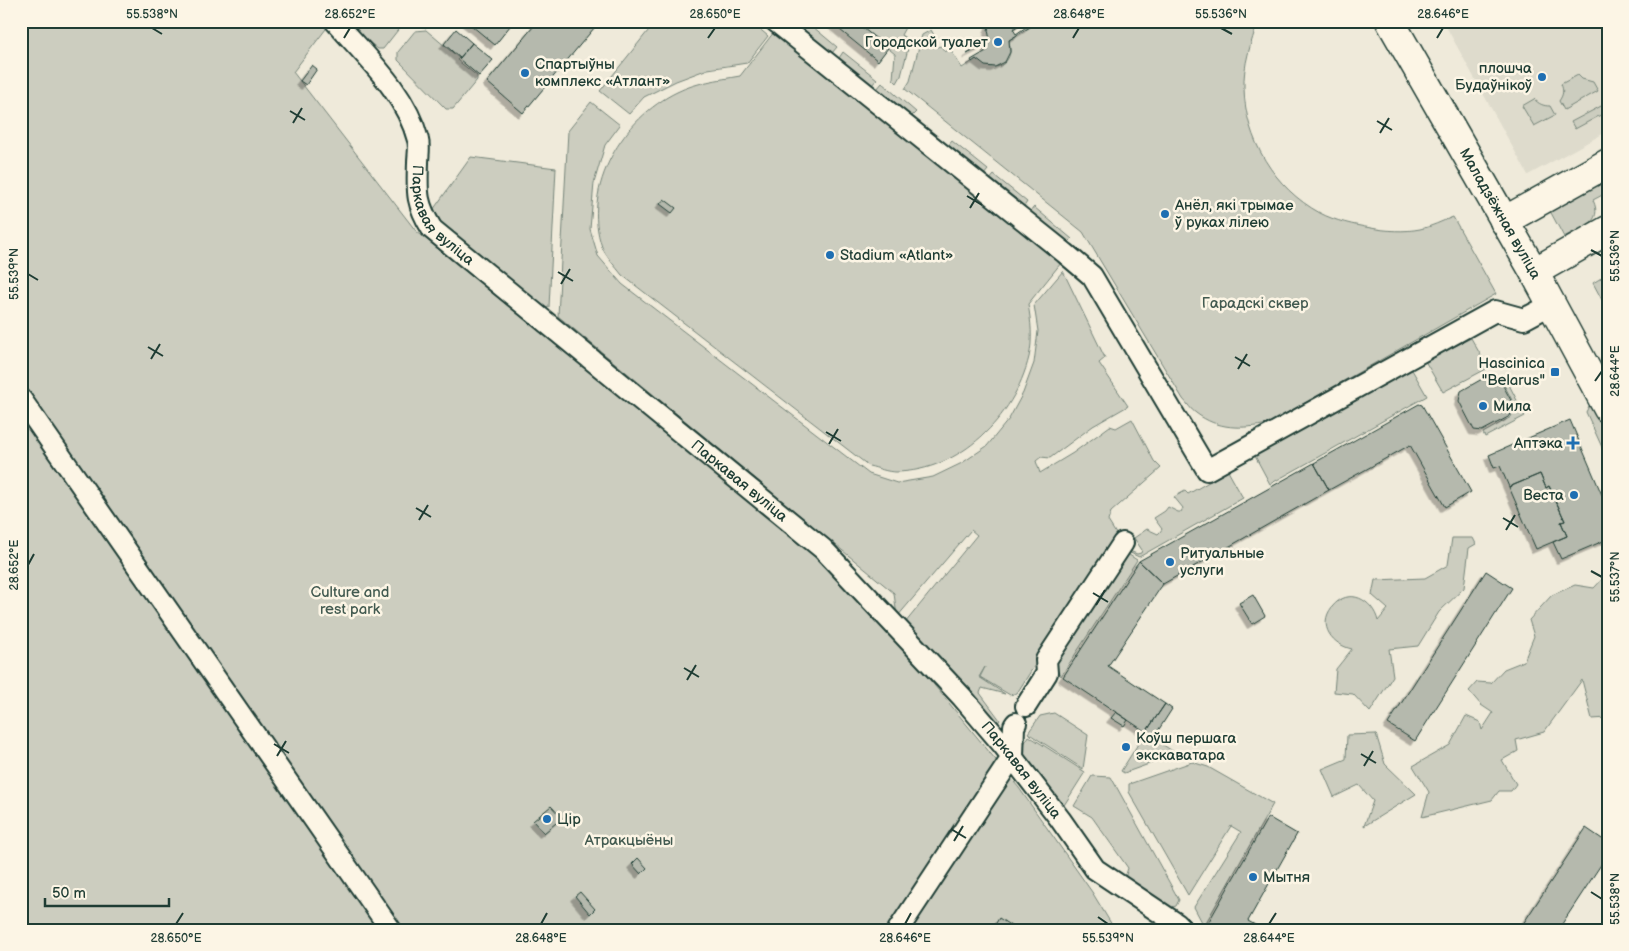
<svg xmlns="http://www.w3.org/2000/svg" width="1629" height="951" font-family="'Balsamiq Sans',sans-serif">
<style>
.built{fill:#dedbcc}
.green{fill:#cccdbf;stroke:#76857a}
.building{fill:#b5b9ad;stroke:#1f3d34;filter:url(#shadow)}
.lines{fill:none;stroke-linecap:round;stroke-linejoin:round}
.street-casing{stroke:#1f3d34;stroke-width:24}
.secondary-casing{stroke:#1f3d34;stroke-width:31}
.street{stroke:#fcf5e5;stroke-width:20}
.secondary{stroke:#fcf5e5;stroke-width:28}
.ticks{fill:none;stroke:#1f3d34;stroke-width:2}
.poi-dot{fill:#1f6fb2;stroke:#fcf5e5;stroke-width:2}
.labels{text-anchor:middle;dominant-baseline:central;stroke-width:5;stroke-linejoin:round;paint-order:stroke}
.poi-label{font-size:15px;fill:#1f3d34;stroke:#fcf5e5;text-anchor:start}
.street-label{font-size:15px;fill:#1f3d34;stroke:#fcf5e5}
.park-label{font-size:15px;fill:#425a50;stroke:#fcf5e5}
.neatline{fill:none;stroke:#1f3d34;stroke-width:2}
.ticks-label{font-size:12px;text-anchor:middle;fill:#1f3d34}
</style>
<defs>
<filter id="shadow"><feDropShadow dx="-4.5" dy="4.5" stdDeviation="0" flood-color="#0004"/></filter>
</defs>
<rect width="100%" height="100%" fill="#efeada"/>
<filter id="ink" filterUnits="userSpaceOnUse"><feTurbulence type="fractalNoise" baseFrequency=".02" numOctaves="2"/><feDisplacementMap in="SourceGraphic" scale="10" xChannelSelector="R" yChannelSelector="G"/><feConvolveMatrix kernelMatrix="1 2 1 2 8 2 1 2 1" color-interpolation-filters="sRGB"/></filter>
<g filter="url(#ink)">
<path class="built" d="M1443,21H1608V131L1528,175Z"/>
<path class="green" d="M21,21H326L329,25L293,72L416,231L843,579L897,640L1019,788L1092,892L1115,930H21Z
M343,21H405L383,49H378Z
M656,21H750L768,36L747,63L708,69L676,81L644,97L629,114L600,91Z
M798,21H806L837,47L832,53L796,23Z
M854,21L908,22L901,35L910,41L901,76L897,83L893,79L895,54Z
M1036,21H1258C1251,43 1243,65 1244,88C1245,139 1274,188 1320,213C1335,221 1354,225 1371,228C1386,231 1405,232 1420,229C1431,227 1442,221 1453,217L1496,294L1268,424C1242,429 1218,430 1196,413C1191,410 1187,403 1183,399L1083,232L905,89L910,81L922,35L931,30L934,35L931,37L937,47L941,46L945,52L950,49L962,68L976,59C988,68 1005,72 1010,53C1011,49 1009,44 1009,40L1037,23Z
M426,30L459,58L457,60L477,76V80L453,109H446L398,60V52L415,31Z
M774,32L1061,263L1028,304C1031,321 1033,340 1029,357C1014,418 960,471 896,472C887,472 878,468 869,466L622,275C616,267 606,257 602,247C581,187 623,118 677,92C697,82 718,80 740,76Z
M843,52L877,79L872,85L839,58Z
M1578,75L1582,79L1593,82L1598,91L1564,110L1559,101C1563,95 1564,91 1561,84Z
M882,83L916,112L911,117L877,89Z
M1534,99C1539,104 1543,106 1550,106L1555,115L1534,126L1522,106Z
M591,102L620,125L605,145L594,183L590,229L598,256L622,284L869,474L897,483L933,477L962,463L987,446L1009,419L1023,393L1034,363L1038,331L1034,305L1063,271L1105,358L1099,363L1128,406L1093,426L1050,458L1041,457L1036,461L1040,473L1073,453L1110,426L1116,428L1132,419L1154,461L1161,468L1111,512L1108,521L1118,537L1110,542L1112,544L1017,693L1010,695L980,677L985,667L979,677L1005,694L982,688L980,693L1000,720L997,724L905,623L977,535L971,530L897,617L894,593L558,316L568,131Z
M1605,104L1608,111L1575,129L1571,122Z
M952,141L988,170L983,176L947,147Z
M471,157L556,168L549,307L545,308L437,220L433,210Z
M994,175L1027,202L1023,208L989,181Z
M1608,178V192L1593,200C1604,224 1581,227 1564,237L1550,211Z
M1034,207L1072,239L1067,244L1029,213Z
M1608,274V311L1593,283Z
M1471,338L1488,368L1443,392L1425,361Z
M1411,368L1427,396L1270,484L1255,456Z
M1504,375L1525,416L1485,437L1483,433L1511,417L1515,406L1500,377Z
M1589,406L1608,432V454L1606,456L1586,412Z
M1228,471L1243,498L1139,557L1126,551L1127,550L1137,554L1141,553L1142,550L1134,538L1147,529L1158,534L1160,532L1162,529L1154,518L1165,511L1168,507L1178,512H1181L1183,508L1174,497L1185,491L1188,494Z
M1452,538H1473L1476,544L1469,548L1464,588L1439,612L1418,646L1389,649L1393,676L1370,712L1353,694L1334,692L1336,669L1352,649C1333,645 1317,626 1332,607C1349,586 1373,600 1378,621L1388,609L1372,595L1375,580L1425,578L1448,565Z
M1123,551L1137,560L1061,676L1051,661Z
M1608,573V718L1592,719L1582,680L1544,732L1516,740L1518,751L1502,760L1516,784L1511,791H1499L1492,800L1422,817L1429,792L1413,766L1450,745L1466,716L1480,722L1482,730L1493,713L1481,705L1469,691L1477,682L1491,683L1504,669L1524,661L1534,636L1529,620L1552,595L1575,585L1594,588Z
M1054,713L1088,735L1083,769L1028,733L1040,716Z
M1145,733L1177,754L1124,773L1121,771Z
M1376,734L1385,764L1416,794L1364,826L1373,801L1359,785L1334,797L1322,769L1346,759L1347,735Z
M1029,736L1085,772L1061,810L1018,753Z
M1192,762L1208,767L1273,804L1204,926L1194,907L1241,832L1231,826L1188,895L1129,792V784Z
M1092,776L1111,777L1179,900L1176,906L1169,908L1124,881L1128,868L1092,817L1074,806Z"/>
<path class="building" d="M466,21H514L495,45Z
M538,21H600L523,113L487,82Z
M829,21H854L888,48L878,61Z
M991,21H1025L1013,29L1016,34L1029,25L1030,27L1009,40L1010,52L1005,62L995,67L985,66L976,59L972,62L971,60L988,50L985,45L967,54L990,40L988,30Z
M456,29L472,43L460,58L444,44Z
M472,43L493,60L479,76L459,59Z
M312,65L317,69L306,85L300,81Z
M664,199L676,208L672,213L660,204Z
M1489,375L1499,378L1514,406L1510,416L1482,431L1474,430L1459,401L1461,391Z
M1419,404L1422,405L1471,492L1445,507L1410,445L1329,490L1314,463Z
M1570,420L1608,509V539L1561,559L1553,542L1567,536L1561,522L1565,521L1549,486L1546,488L1540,474L1509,487L1500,466L1494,468L1489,455Z
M1314,463L1329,490L1163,584L1139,561Z
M1540,474L1546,488L1549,486L1565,521L1561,522L1567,536L1536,549L1509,487Z
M1139,561L1163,584L1108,666L1165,704L1146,732L1063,677Z
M1486,571L1512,588L1415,741L1388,724Z
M1253,595L1265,616L1252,624L1239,603Z
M1165,704L1172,709L1154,737L1146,732Z
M1116,712L1128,720L1124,726L1111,718Z
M551,806L562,818L544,833L533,821Z
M1268,817L1297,834L1248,921L1264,930H1204Z
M1586,828L1608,843V854L1558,930H1519Z
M638,858L647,868L641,874L632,864Z
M580,892L595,909L590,914L575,896Z
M999,918L1017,930H992Z"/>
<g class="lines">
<g class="street-casing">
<g id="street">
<path id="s1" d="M335,21C366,57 406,93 418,140C420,147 418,156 418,163C417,193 416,203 432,229L823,549L962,697L1003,745L1060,819L1095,869L1177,924L1183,930"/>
<path d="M775,21L1065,253L1092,276L1207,470L1495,311L1524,319L1552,304"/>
<path d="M21,399L391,930"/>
<path d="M1026,706L1047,673L1046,660L1123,543"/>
<path d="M898,930L1013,756L1014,726L1016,723"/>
</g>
</g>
<g class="secondary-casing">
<g id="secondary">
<path id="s2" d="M1390,21L1534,272L1608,409"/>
<path d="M1504,221L1608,163"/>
<path d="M1534,272L1608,230"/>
</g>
</g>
<use href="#street" class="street"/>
<use href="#secondary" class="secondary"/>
</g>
</g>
<path class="ticks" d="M152,28L162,34M1221,28L1232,34M344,38L350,28M708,38L715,28M1073,38L1079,28M1437,38L1443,28M290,111L305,120M1377,121L1392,130M293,123L302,108M1380,133L1389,118M967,196L982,205M970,208L979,193M1591,250L1602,256M558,272L573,281M28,274L38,280M561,284L570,269M148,347L163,356M1235,357L1250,366M151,359L160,344M1238,369L1247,354M1595,381L1602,371M826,432L841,441M829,444L838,429M416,508L431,517M1503,518L1518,527M419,520L428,505M1506,530L1515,515M28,565L34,554M1591,571L1602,577M1093,593L1108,602M1096,605L1105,590M684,668L699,677M687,680L696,665M274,744L289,753M1361,754L1376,763M277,756L286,741M1364,766L1373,751M951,829L966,838M954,841L963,826M1591,892L1602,899M1098,917L1108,924M176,924L183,913M541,924L547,913M905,924L911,913M1269,924L1276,913"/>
<g class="poi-dot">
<circle cx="998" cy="42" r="5"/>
<circle cx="525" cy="73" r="5"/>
<circle cx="1542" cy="77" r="5"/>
<circle cx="1165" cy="214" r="5"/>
<circle cx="830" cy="255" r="5"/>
<rect x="1550" y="367" width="10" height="10" rx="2.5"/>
<circle cx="1483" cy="406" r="5"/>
<path d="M1570.5 435.5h5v5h5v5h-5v5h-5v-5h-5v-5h5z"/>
<circle cx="1574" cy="495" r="5"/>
<circle cx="1170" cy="562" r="5"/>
<circle cx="1126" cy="747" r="5"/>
<circle cx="547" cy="819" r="5"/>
<circle cx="1253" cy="877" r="5"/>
</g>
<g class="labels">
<g class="poi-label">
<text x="988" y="42" text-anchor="end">Городской туалет</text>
<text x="535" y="64">Спартыўны<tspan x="535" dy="17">комплекс «Атлант»</tspan></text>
<text x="1532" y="68" text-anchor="end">плошча<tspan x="1532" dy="17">Будаўнікоў</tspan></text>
<text x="1175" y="205">Анёл, які трымае<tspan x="1175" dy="17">ў руках лілею</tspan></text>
<text x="840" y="255">Stadium «Atlant»</text>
<text x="1545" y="363" text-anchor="end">Hascinica<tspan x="1545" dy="17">"Belarus"</tspan></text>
<text x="1493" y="406">Мила</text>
<text x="1563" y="443" text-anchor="end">Аптэка</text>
<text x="1564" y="495" text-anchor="end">Веста</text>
<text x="1180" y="553">Ритуальные<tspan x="1180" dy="17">услуги</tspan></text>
<text x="1136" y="738">Коўш першага<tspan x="1136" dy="17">экскаватара</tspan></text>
<text x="557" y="819">Цір</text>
<text x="1263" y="877">Мытня</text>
</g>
<g class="street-label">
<text stroke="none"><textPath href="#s1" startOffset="231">Паркавая вуліца</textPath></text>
<text stroke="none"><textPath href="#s2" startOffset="222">Маладзёжная вуліца</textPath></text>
<text stroke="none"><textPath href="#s1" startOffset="636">Паркавая вуліца</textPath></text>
<text stroke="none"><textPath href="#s1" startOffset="1041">Паркавая вуліца</textPath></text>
</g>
<g class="park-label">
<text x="1255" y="303">Гарадскі сквер</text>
<text x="350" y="592">Culture and<tspan x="350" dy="17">rest park</tspan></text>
<text x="629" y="840">Атракцыёны</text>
</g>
</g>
<rect width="1629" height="951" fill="none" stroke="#fcf5e5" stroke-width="55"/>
<path d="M45 898v8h124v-8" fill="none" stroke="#1f3d34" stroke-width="2.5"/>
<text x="52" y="898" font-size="15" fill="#1f3d34" stroke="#fcf5e5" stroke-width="4" paint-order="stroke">50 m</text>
<rect x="28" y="28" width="1574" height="896" class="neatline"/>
<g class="ticks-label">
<text x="152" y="18">55.538°N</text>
<text x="350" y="18">28.652°E</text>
<text x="715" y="18">28.650°E</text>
<text x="1079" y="18">28.648°E</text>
<text x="1221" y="18">55.536°N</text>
<text x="1443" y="18">28.646°E</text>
<text transform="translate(1615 256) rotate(-90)" y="4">55.536°N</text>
<text transform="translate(14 274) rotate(-90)" y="4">55.539°N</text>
<text transform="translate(1615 371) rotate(-90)" y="4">28.644°E</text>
<text transform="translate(14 565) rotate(-90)" y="4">28.652°E</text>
<text transform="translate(1615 577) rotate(-90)" y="4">55.537°N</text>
<text transform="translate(1615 899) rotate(-90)" y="4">55.538°N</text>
<text x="176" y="942">28.650°E</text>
<text x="541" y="942">28.648°E</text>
<text x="905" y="942">28.646°E</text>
<text x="1108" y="942">55.539°N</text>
<text x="1269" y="942">28.644°E</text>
</g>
</svg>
